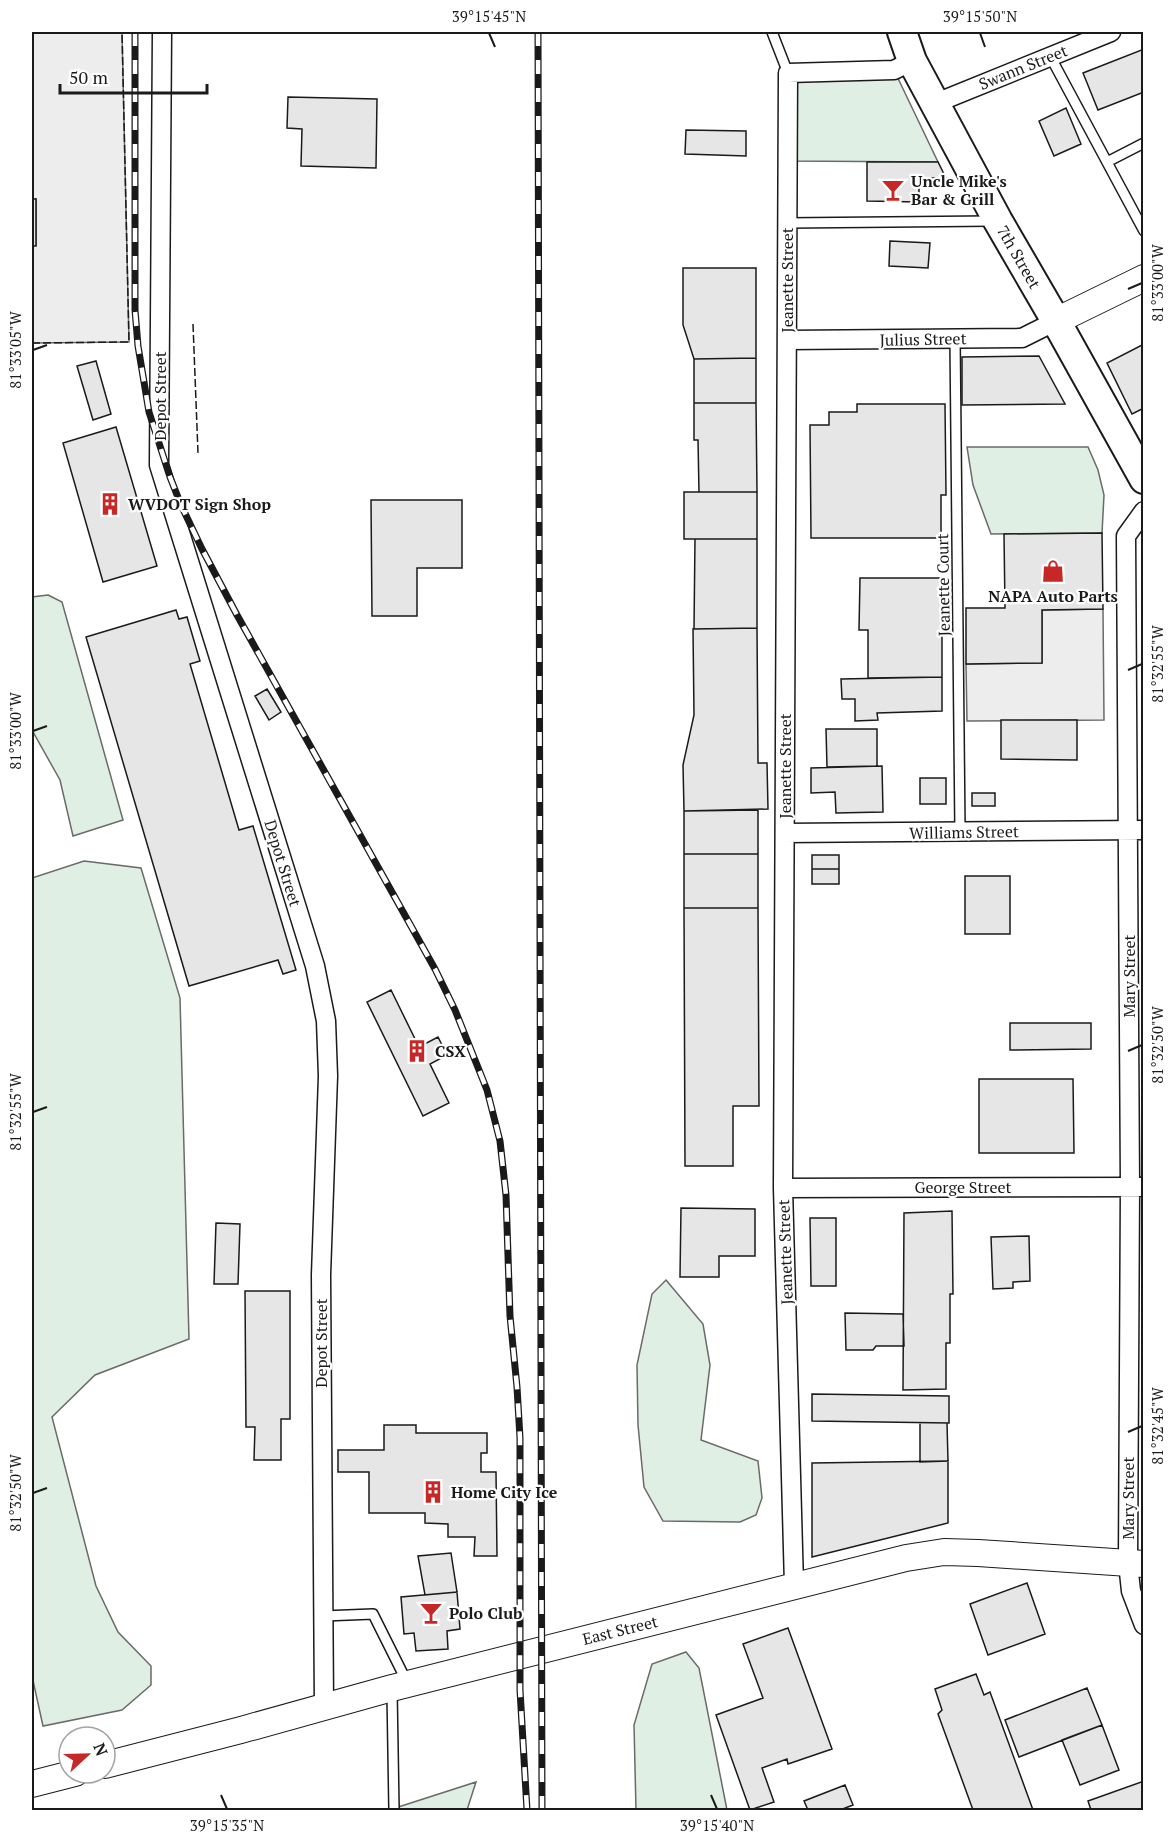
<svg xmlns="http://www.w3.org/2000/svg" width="1175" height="1842" font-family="'PT Serif',serif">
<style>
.green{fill:#e0efe3;stroke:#6a6a6a;stroke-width:1.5}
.parking{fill:#ededed;stroke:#6a6a6a;stroke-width:1.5}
.building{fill:#e6e6e6;stroke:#1a1a1a;stroke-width:1.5}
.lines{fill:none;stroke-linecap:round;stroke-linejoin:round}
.lane-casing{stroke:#1a1a1a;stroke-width:12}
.street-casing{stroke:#1a1a1a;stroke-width:21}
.secondary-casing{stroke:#1a1a1a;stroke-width:28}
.primary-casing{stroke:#1a1a1a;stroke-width:32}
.lane{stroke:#fff;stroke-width:9}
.street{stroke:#fff;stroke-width:18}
.secondary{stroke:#fff;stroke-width:26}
.primary{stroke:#fff;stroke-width:28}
.rail-casing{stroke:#1a1a1a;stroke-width:7}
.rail{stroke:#fff;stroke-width:4.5;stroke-dasharray:14;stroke-linecap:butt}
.fence{stroke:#1a1a1a;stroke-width:1.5;stroke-dasharray:8 3;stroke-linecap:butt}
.ticks{fill:none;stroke:#1a1a1a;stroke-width:2}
.labels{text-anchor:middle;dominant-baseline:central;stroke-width:4.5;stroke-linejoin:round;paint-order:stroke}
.street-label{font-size:16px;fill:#1a1a1a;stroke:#fff}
.poi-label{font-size:16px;font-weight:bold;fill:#1a1a1a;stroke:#fff;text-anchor:start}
.neatline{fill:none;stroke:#1a1a1a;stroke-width:2}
.ticks-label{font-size:15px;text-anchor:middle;fill:#1a1a1a}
</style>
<rect width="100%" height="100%" fill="#fff"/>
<path class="green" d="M894,70L938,162L787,161L788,73Z
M967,447H1088L1098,470L1104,495L1102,533L991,534L973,485Z
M48,595L62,602L123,820L73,836L60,780L32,730V597Z
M84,861L141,868L180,998L189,1339L95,1375L52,1417L96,1586L118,1632L151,1666V1685L122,1710L43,1726L32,1676V878Z
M666,1280L703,1324L710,1365L701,1440L758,1461L762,1498L756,1515L740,1522L663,1521L644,1487L638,1425L637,1365L652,1294Z
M686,1652L699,1668L727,1810H636L634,1725L652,1664Z
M476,1782L467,1810H389Z"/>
<path class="parking" d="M32,32H122L129,342L32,343V246L36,245V199H32Z
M1103,609L1104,720L967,721L966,664L1042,663V610Z"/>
<path class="building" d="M1144,49V92L1098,110L1083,73Z
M288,97L377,99L376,168L301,166L302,129L287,128Z
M1066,108L1081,144L1054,156L1039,121Z
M686,130L746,131V156L685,154Z
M867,162H938L946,178H919V202L867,201Z
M32,199H36V246H32Z
M890,241L930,243L928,268L889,266Z
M683,268H756V358L694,359L683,325Z
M1144,344V408L1132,414L1107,363Z
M1039,356L1065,404L962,405V357Z
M756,358V403H694V359Z
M96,361L111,414L93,420L77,366Z
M694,403H756L757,492H699L698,440H694Z
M857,404H945L946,495H941V538H811L810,425H829V412H857Z
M116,427L157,566L103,582L63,443Z
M684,492H757V539H684Z
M371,500H462V568H417V616H372Z
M1102,533L1103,609L1042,610V663L966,664V608H1005L1004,534Z
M695,539H757V628L694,629Z
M860,578H942V677L868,678V630H859Z
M176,610L179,619L187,617L200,661L190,664L239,830L253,826L296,970L283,974L278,960L189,986L86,637Z
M757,628L758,763H767L768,809L684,811L683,765L694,715L693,629Z
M942,677V711L877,713L878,720L855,721V699H842L841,679Z
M267,689L281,712L269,720L255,696Z
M1001,720H1077V760L1001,759Z
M826,729H877V766L827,767Z
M882,766L883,812L836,813L835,792L811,793V768Z
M920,778H946V804H920Z
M972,793H995V806H972Z
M758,810V854H684V811Z
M684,854H758V908H684Z
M812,855H839V869H812Z
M812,869H839V884H812Z
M965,876H1010V934H965Z
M684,908H758L759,1106H733V1166H685Z
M391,990L419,1047L438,1037L447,1055L430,1064L449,1103L423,1116L367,1002Z
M1010,1023H1091V1049L1010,1050Z
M979,1079H1073L1074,1153H979Z
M681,1208L755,1209V1256H719V1277H680Z
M952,1211L953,1294H950V1343H946V1389L903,1390L904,1213Z
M810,1218H836V1286H811Z
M216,1223L240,1224L238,1284H214Z
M1029,1236L1030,1281L1013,1282V1288L993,1289L991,1237Z
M245,1291H290V1419H281V1460H254L255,1427H246Z
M845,1313L903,1314L904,1346H876L873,1350H846Z
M812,1394L949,1396V1423L812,1421Z
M920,1423H947L948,1461L920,1462Z
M384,1425H416V1433H487V1453H481V1472H496L497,1556H474L475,1537H448V1524L425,1523V1513H369V1472H338V1450H384Z
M948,1461V1523L812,1557V1463Z
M451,1553L457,1592L425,1595L418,1556Z
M1027,1583L1045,1634L988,1655L970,1604Z
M457,1592L460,1629L447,1631L448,1649L416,1651L414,1633L404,1634L401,1597Z
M788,1628L832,1749L788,1764L787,1759L762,1768L774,1802L750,1810L716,1715L763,1698L743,1644Z
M976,1674L984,1695L990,1692L1033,1810H973L938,1714L942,1710L935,1689Z
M1087,1688L1102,1725L1019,1757L1005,1720Z
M1102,1725L1119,1770L1080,1785L1062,1740Z
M1144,1781V1810H1091L1088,1801Z
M845,1785L853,1805L840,1810H808L804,1801Z"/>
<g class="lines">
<g class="lane-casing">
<path id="lane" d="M772,32L788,73
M1050,56L1144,231
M1107,162L1144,143
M787,223L992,221
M955,338L960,832
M323,1616L373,1614L407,1682
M392,1691L394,1810"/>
</g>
<g class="street-casing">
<path id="street" d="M162,32L159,465L315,966L326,1021L328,1076L321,1275L324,1707
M936,103L1111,32
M787,340L1022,338L1056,321
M1144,511L1126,536L1130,1187L1128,1563L1131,1591L1144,1625
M785,833L1144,830
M783,1188L1144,1187
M794,1585L783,1188L788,73L894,70L912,61"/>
</g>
<g class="secondary-casing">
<path id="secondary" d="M1056,321L1144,278
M105,1765L241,1730L392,1688L906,1558L944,1552L978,1553L1144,1564
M32,1784L75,1773"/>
</g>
<g class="primary-casing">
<path id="primary" d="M902,32L912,61L998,221L1056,321L1144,479"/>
</g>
<use href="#lane" class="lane"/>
<use href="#street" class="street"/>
<use href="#secondary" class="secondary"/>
<use href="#primary" class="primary"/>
<g class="rail-casing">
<path id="rail" d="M135,32V310L138,346L149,412L170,477L181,505L202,549L237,615L435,969L455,1010L487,1090L500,1141L506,1195L510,1316L517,1387L520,1438V1690L527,1810
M538,32L542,1810"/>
</g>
<use href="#rail" class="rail"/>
<path class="fence" d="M193,324L198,453
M32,343L129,342L122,32"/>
</g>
<path class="ticks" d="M489,33L495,47M980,33L985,47M1128,289L1142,283M33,350L47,345M1128,670L1142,664M33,731L47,726M1128,1051L1142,1045M33,1112L47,1107M1128,1432L1142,1426M33,1493L47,1488M221,1795L227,1809M711,1795L717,1809"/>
<defs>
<g id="bar-bare" transform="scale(1.8)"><path d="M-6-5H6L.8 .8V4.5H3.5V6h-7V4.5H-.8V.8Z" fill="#c62828" stroke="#fff" stroke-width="2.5" paint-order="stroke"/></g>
<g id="building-bare" transform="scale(1.8)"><path d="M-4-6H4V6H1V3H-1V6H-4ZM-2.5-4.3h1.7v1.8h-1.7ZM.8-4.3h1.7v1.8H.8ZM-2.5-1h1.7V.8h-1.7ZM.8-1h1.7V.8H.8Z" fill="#c62828" stroke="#fff" stroke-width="2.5" paint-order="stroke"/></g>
<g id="shop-bare" transform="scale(1.8)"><path d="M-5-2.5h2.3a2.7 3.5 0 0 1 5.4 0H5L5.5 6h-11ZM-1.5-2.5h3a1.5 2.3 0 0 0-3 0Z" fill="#c62828" stroke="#fff" stroke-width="2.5" paint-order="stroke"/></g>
</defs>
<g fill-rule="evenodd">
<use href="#bar-bare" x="893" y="190"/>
<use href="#building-bare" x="110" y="504"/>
<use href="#shop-bare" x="1053" y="571"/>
<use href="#building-bare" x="417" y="1051"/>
<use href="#building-bare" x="433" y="1492"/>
<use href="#bar-bare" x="431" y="1613"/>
</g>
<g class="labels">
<g class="street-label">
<text transform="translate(1023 67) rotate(-22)">Swann Street</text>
<text transform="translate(1019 257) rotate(60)">7th Street</text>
<text transform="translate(787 280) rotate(-90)">Jeanette Street</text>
<text transform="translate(923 339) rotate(-1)">Julius Street</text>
<text transform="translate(160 396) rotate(-90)">Depot Street</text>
<text transform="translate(943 585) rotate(-91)">Jeanette Court</text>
<text transform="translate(785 766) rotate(-90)">Jeanette Street</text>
<text transform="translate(964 832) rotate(-1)">Williams Street</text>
<text transform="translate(283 863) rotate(73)">Depot Street</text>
<text transform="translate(1129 976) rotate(-90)">Mary Street</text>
<text x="963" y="1187">George Street</text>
<text transform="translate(785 1252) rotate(-92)">Jeanette Street</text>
<text transform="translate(321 1343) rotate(-90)">Depot Street</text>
<text transform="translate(1128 1498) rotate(-90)">Mary Street</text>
<text transform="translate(620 1630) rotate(-14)">East Street</text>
</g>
<g class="poi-label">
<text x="911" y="181">Uncle Mike's<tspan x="911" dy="18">Bar &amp; Grill</tspan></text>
<text x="128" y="504">WVDOT Sign Shop</text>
<text x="1053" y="596" text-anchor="middle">NAPA Auto Parts</text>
<text x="435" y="1051">CSX</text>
<text x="451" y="1492">Home City Ice</text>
<text x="449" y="1613">Polo Club</text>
</g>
</g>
<rect width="1175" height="1842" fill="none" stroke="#ffffff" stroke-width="66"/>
<g transform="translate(87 1755) rotate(68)"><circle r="28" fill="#ffffff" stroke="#a3a3a3" stroke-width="1.5"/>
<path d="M0-4.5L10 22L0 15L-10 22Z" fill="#c62828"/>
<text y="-9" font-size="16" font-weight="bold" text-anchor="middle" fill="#1a1a1a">N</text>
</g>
<path d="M60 84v9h147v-9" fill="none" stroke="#1a1a1a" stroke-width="3"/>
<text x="69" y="84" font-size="18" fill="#1a1a1a" stroke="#ffffff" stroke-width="4.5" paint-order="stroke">50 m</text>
<rect x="33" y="33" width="1109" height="1776" class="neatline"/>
<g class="ticks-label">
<text x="489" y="22">39°15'45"N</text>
<text x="980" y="22">39°15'50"N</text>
<text transform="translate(1158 283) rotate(-90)" y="5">81°33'00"W</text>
<text transform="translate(16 350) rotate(-90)" y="5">81°33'05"W</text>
<text transform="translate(1158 664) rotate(-90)" y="5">81°32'55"W</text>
<text transform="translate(16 731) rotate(-90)" y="5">81°33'00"W</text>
<text transform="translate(1158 1045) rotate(-90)" y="5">81°32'50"W</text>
<text transform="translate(16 1112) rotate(-90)" y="5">81°32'55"W</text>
<text transform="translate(1158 1426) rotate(-90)" y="5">81°32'45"W</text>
<text transform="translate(16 1493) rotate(-90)" y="5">81°32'50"W</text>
<text x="227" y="1831">39°15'35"N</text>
<text x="717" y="1831">39°15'40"N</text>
</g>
</svg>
